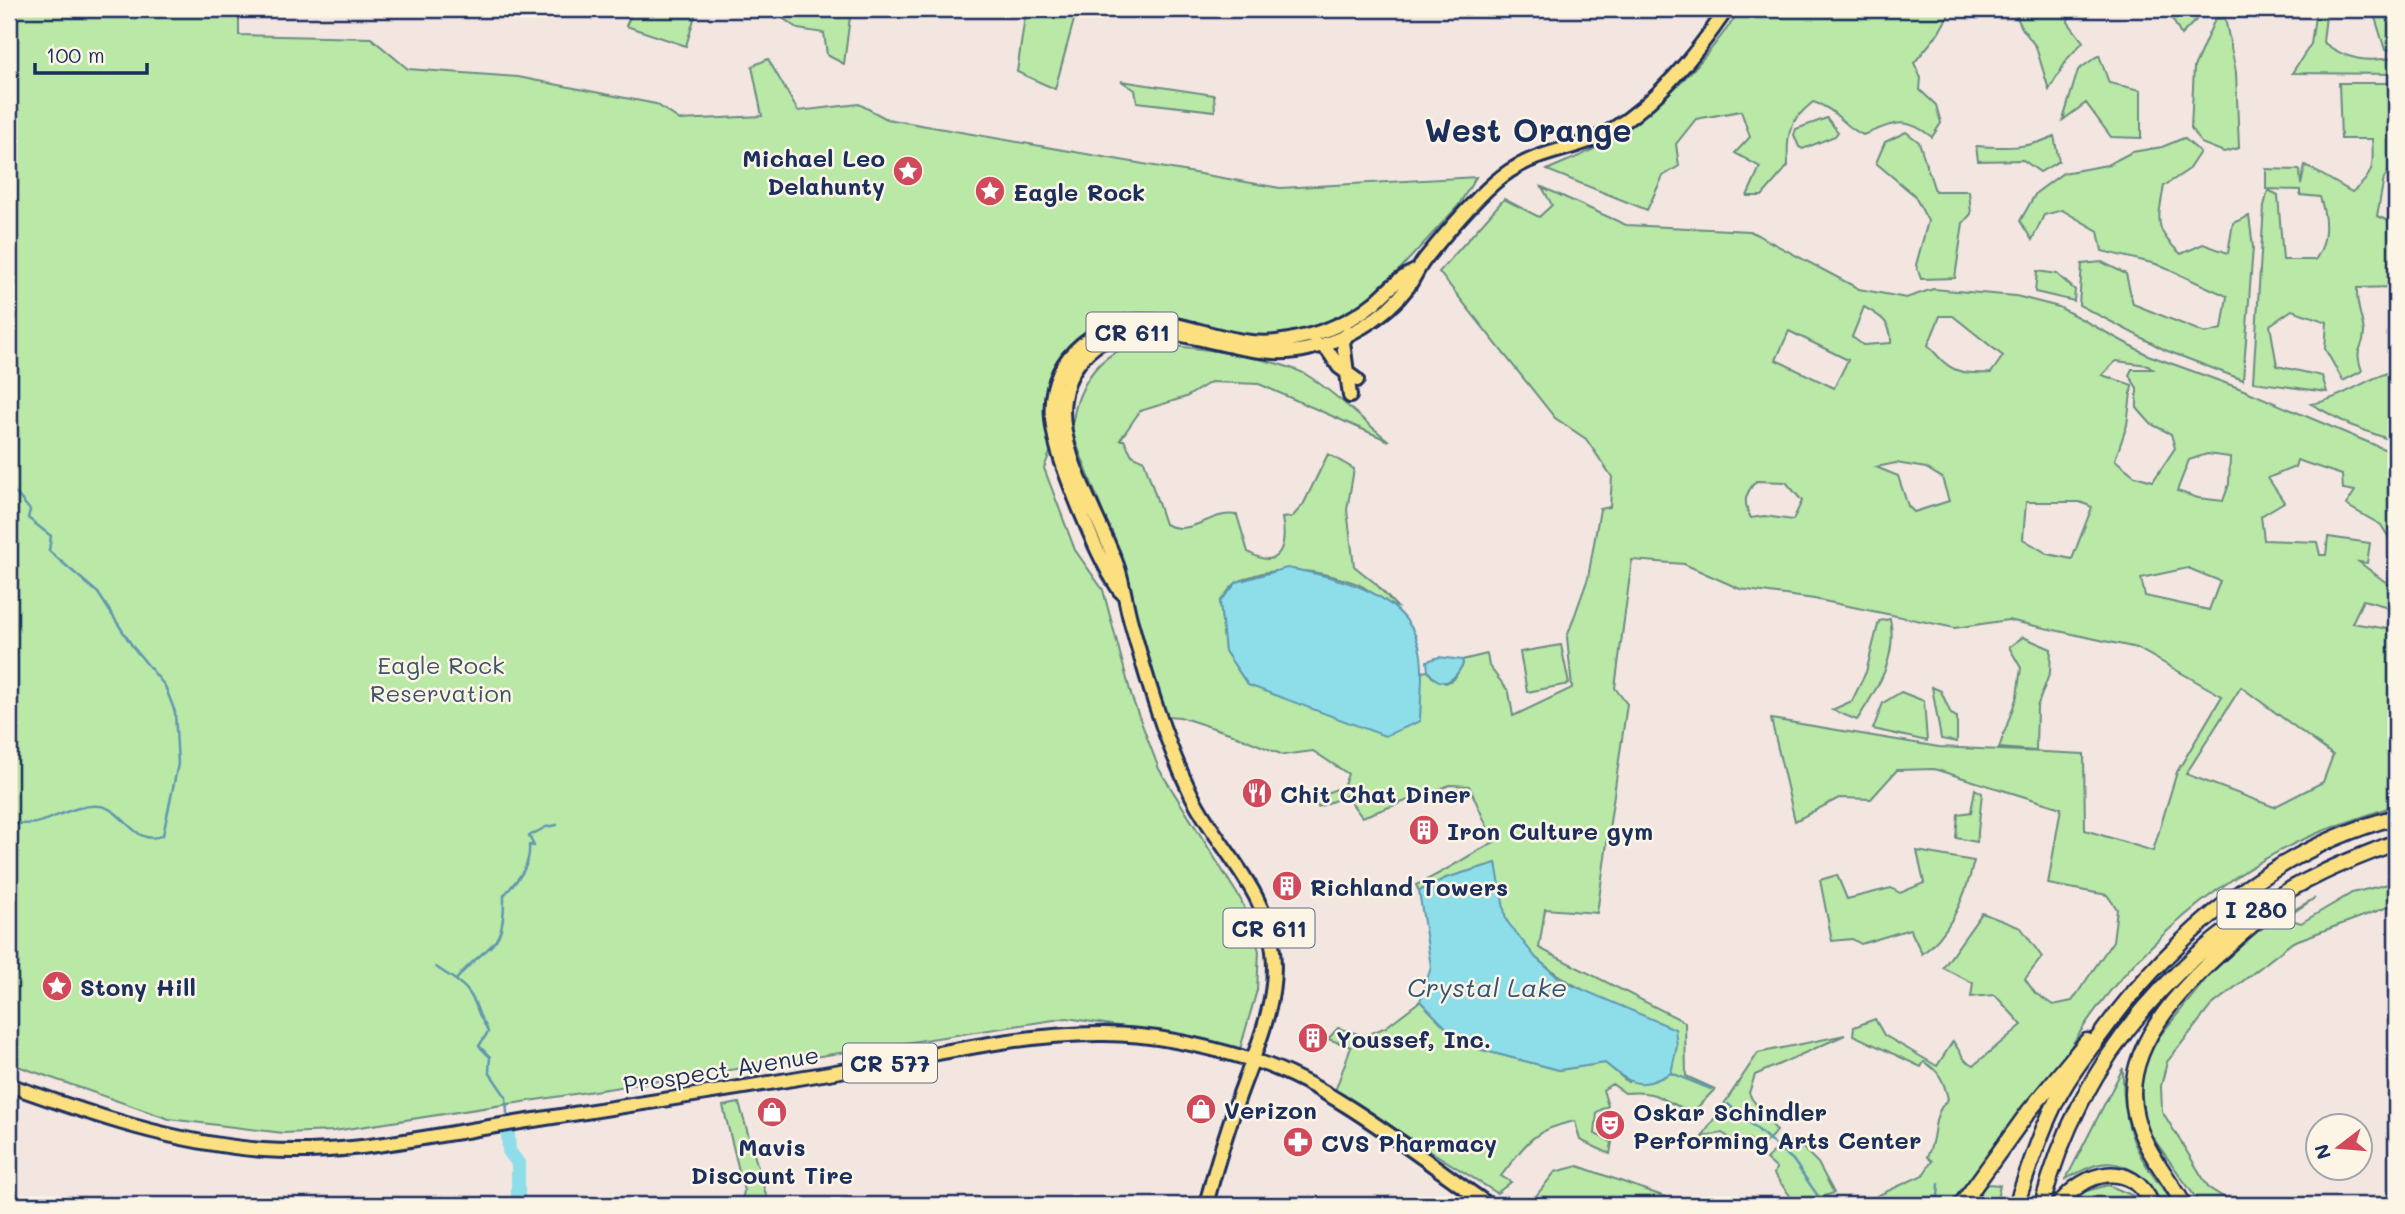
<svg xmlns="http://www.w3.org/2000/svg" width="2405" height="1214" font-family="Mali,sans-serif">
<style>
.green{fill:#bae8a6;stroke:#6a8c82;stroke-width:2;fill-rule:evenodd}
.water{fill:#8edee9;stroke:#6098b1;stroke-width:2}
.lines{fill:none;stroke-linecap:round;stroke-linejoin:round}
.stream{stroke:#6098b1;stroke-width:2.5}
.river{stroke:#8edee9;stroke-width:14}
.primary-casing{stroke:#1b2f5e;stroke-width:18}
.motorway-casing{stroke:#1b2f5e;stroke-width:19}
.primary{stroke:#fce080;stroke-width:12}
.motorway{stroke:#fce080;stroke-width:14}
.labels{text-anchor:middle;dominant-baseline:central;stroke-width:5;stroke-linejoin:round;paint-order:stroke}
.shield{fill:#fcf5e5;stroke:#5e6a86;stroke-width:2}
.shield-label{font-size:23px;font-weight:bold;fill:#1b2f5e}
.poi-label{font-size:24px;font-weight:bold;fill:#1b2f5e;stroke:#fcf5e5;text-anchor:start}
.park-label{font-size:24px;fill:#3b546c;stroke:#fcf5e5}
.street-label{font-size:24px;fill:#1b2f5e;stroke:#fcf5e5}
.water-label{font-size:26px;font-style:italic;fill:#32527a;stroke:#fcf5e5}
.district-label{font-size:32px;font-weight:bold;fill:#1b2f5e;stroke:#fcf5e5}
</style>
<rect width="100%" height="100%" fill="#f3e6e1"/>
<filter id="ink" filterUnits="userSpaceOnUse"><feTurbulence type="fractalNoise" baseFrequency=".0143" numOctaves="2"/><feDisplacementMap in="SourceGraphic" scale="14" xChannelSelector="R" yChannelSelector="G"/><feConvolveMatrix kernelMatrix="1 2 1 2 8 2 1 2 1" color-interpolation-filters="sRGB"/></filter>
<g filter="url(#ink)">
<path class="green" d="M9,9H239V35L371,38L408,69L518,77L656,104L680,120L762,116L752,66L768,59L798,111L859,104L887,119L1280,188L1476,177L1458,206L1366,306L1310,331L1267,338L1163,323L1086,334L1052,411L1051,450L1044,468L1075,550L1103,590L1132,698L1159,769L1241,900L1252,926L1259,951L1257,990L1238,1056L1156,1032L1067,1018L334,1131L283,1133L169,1119L9,1063Z
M633,9H697L686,46L626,26Z
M770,9H851L844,64L827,55L824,33L798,29Z
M1026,9H1077L1055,89L1017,72Z
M1741,9H1952L1938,34L1914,63L1921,78L1920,90L1936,105L1941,123L1932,137C1904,115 1895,123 1863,135C1841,125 1838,109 1813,102C1787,123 1787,134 1788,166L1762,196H1747L1760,167L1735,153L1750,137L1741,111L1696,119L1676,144L1679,166L1663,176L1647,210L1547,170C1566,161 1588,154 1606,142C1663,106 1703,64 1741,9Z
M2013,9H2070L2068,22L2083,42L2068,58L2049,90L2036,47L2022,28Z
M2167,9H2207L2181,35Z
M2316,9H2335L2326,16L2323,42C2346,60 2368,63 2396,57V74L2292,73L2311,44Z
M2396,11V49L2385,50L2374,14Z
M2225,18L2236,72L2239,148L2224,152L2201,143L2191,128L2194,67L2215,19Z
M2099,55L2109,83L2141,90V138L2111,137L2086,103L2063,120L2078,70Z
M1121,81L1214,95L1215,111L1137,102L1135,90Z
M2339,83H2396V164L2384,178L2377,216L2396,224V287L2357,288C2356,308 2363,318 2364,333C2364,351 2353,345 2362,371L2343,381L2325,349L2327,322L2292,310L2270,325L2277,366L2322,376L2327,392L2253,382L2264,206L2268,190L2278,195L2283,260H2315C2329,241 2327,219 2320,197L2300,195V190L2266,189V169L2300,170L2301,185L2305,165L2352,192C2374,176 2374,165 2372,139H2341Z
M1827,118L1838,132L1835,136L1803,149L1799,147L1794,135L1796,129Z
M1906,132L1919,142L1935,191H1969L1971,214L1963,223L1955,278L1921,279L1916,265L1928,221L1914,195L1876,163L1885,142Z
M2054,136L2059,161L2040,172L2023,160L1978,161L1976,146C2004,148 2028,149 2054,136Z
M2184,138L2200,152L2188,170L2164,186C2158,220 2153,229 2181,254L2203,244L2228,253L2233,223L2249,216L2253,247L2243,380L2165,350L2079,305L2082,264L2102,262L2126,274L2133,304L2205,333L2222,329L2227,296L2156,264L2102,251L2098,231L2062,210L2044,215L2032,240L2020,221L2036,193L2063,173L2107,165L2132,152L2162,147Z
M1542,187L1626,225L1750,231L1859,289L1906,298L1933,289L2016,296L2059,307L2148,355L2239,388L2396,454V549L2381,525L2346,505L2355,491L2343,489L2342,475L2297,460L2295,467L2268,478L2284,502L2261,516L2264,540L2317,542L2320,555H2326L2328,537L2370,543L2367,563L2359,562L2396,590V617L2385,606L2363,600L2352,623L2388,629L2396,621V805C2371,814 2345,822 2320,832C2217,874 2114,966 2061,1064L1949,1205H1857L1923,1175L1932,1161L1927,1157C1938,1135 1930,1117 1948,1099C1944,1082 1940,1071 1924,1062L1921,1067L1853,1035L1854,1027L1875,1019L1884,1035L1937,1066L1953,1041L1965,1060L1974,1065L2022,1025L1995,995L1971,997L1973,983L1943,968L1982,913L2021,928L2042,957L2025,979L2035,993L2053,1005L2072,1001L2113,941L2117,909L2107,895L2048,884L2061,808L1934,769L1897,770L1871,799L1839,798L1795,821L1771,719L1939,747L2084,754L2085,830L2153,851L2177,772L2222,696L2137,648L2008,620L1955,628L1814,599L1740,589L1684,564L1632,560L1615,688L1627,704L1597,913L1545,909L1539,948L1685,1022L1686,1076L1715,1089L1694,1111C1663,1105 1663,1089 1625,1093L1612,1084L1603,1090L1608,1106L1597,1112L1595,1134L1612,1142L1610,1154L1580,1140L1575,1121C1531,1130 1526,1144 1501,1176L1511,1182L1497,1193L1335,1091L1351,1047L1328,1039L1338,1028L1365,1036L1386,1027L1420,1001L1463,1045L1559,1070L1605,1063L1628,1082L1675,1030C1616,1004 1539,982 1507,921C1499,906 1499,880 1496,863L1446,878L1419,891L1416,885C1443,873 1467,856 1494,842L1469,786L1450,785L1362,817L1346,796L1318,807L1314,797L1343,787L1348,774L1313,751L1283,755L1232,734L1180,717L1166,716L1117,550L1072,432C1073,401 1088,367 1116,352C1146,335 1275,357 1305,374C1333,390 1363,421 1389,441L1259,384L1211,382L1186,397L1140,411L1120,440H1124L1132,455L1144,461L1165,524C1191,538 1211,510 1237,515L1248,552C1281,572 1287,544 1282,518L1292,517L1303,505L1328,454L1354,469L1347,510L1354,566L1375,583L1397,607C1382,604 1370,588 1355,583C1318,570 1274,563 1238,582C1231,585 1225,596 1220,602L1225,651L1248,685L1420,720L1421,672L1428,671L1432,677L1446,683L1454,679L1463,664L1462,660L1487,654L1489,666L1509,692L1513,716L1572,688L1567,637L1588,578L1600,509L1610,507L1612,477L1586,439L1555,418L1439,272L1504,199L1539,217L1552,205ZM1864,307C1880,316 1892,322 1891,343L1863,345L1852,337ZM1940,316H1953L2003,356L1991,373C1956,374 1951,372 1928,345ZM1789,331L1848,360L1834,388L1776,360ZM2116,361L2148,365L2153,369H2132L2129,375L2137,388V408L2151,424L2171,434L2175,448L2153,481L2135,476L2115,460L2127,425L2132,385L2102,375ZM2207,454L2230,457L2229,484L2223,501L2198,498L2177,491L2189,460ZM1896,463L1926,468L1942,478L1949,501L1914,512L1908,506L1898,476L1876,467ZM1756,481L1786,482L1802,501L1793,520L1764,516L1751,518C1743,502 1744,495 1756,481ZM2026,502H2080L2092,507L2072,559L2048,554L2023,539ZM2188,568L2220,581L2209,610L2145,596L2141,578ZM2241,687L2333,755L2323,782L2274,807L2186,774Z
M2037,271L2057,274L2075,290L2074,301L2035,292Z
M2396,370V442L2350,425L2311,404C2342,399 2366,378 2396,370Z
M1890,619C1898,658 1877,689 1857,720L1832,710L1852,701L1866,672L1879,621Z
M2023,637L2051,649L2050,672L2037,707L2036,751L1999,748L2017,696L2021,668L2009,647Z
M1561,645L1569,684L1527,692L1520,652Z
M1932,687L1941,691L1951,714L1957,717V742L1941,739Z
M1901,692L1924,701L1927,741L1873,729L1883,703Z
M1975,789L1982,793L1977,842L1956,838L1958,814L1971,812Z
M1917,851L1974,861C1966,894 1951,933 1922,954L1910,929L1861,944L1852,939L1832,941L1820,880L1837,875L1847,899L1891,888L1900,893L1924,883Z
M2396,882V904L2293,942L2211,1006L2167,1062L2161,1086L2162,1111L2209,1188L2236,1205H2201L2146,1128L2141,1091L2145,1054L2228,952L2267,925L2315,898L2285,918L2301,923L2352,893Z
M1845,1035L1755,1075L1749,1093L1752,1099L1777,1131L1760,1148L1749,1139L1743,1146L1722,1133L1702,1137L1758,1053Z
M2123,1068C2122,1132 2136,1155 2175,1205H2158C2154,1179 2122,1157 2096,1165C2086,1168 2076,1174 2066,1179Z
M739,1103L769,1205H741L744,1191L723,1106Z
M1795,1140L1818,1163L1834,1193L1797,1205L1774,1174L1776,1168L1766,1159L1780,1146Z
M1578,1166L1688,1205H1529L1555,1172Z
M1987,1184L2000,1185L1996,1205H1970Z
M2108,1185L2143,1200L2144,1205H2069L2083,1192Z"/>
<path class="water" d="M1287,568C1338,577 1413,593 1421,656C1424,676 1420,700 1420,721L1385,736L1248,685L1225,651L1220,602L1237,582Z
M1439,657L1462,660L1463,664C1454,681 1442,691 1428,671L1427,661Z
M1496,863L1506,920L1536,958L1562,981L1675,1029L1677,1046L1671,1073C1639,1090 1632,1085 1605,1063L1559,1070L1463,1045L1420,1001L1431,967L1419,891L1446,878Z"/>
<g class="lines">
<path class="stream" d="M9,473L12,476L9,485L30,510L28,518L51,536L49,551L98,593L133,647L165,686L175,712L178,764L163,835C135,849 124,808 99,806C77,804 56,818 36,823C27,825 18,823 9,823
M436,967C458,982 469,985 478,1011C480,1019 486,1024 488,1032L479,1046L490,1057L489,1072L506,1097L507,1113
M456,980C487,940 505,955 504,895C518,880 531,866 529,845L534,846L529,836L546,827L557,825
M1671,1073L1711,1089
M1728,1104L1793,1160L1818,1196L1828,1205
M1930,1205L1938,1197L1939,1184"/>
<path class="river" d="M508,1135L509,1151L518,1163V1205"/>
<g class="primary-casing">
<path id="primary" d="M1348,333L1343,342L1350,396
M1316,344L1327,349L1339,367L1357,380
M1120,591C1102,564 1090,534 1078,505C1057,452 1029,388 1082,344C1099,330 1118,321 1140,321C1184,320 1234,348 1277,342C1312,337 1346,326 1374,303C1388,291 1398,278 1415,271
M9,1085C93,1115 173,1143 263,1150C343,1156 423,1137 502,1125C617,1107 732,1090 846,1070C929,1056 1015,1034 1099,1034C1151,1033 1203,1045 1252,1060C1329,1082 1421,1159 1489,1205
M1206,1205C1215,1169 1226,1134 1238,1099C1255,1051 1279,1003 1273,951C1266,888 1218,849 1191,794C1165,741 1148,683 1132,626C1126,607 1124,586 1118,568C1101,519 1056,450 1064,399C1068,370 1088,345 1115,336C1171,315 1243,365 1308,349C1345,340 1384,319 1408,287C1414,278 1418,268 1425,259C1446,233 1469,205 1494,183C1533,148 1570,154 1610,131C1658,102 1696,54 1727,9"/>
</g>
<g class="motorway-casing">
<path id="motorway" d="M1961,1205L2029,1111L2087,1041
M2016,1205C2027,1174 2037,1141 2052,1110C2064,1083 2083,1058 2101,1034C2174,934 2274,849 2396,817
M2042,1205C2080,1057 2185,938 2322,873C2346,861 2372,852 2396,842
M2059,1205C2084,1171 2132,1158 2152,1205
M2184,1205C2168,1176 2144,1150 2136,1117C2114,1033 2217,957 2271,908"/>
</g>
<use href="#primary" class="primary"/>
<use href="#motorway" class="motorway"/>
</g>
</g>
<defs>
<g id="sight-disc" transform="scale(1.575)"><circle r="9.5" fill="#d1495b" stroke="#fcf5e5"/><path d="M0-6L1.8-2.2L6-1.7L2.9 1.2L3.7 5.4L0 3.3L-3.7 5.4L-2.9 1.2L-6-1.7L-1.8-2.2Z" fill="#fff"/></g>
<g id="restaurant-disc" transform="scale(1.575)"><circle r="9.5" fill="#d1495b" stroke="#fcf5e5"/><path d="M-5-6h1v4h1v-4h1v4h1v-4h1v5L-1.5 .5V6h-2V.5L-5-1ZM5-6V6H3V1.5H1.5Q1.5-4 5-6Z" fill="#fff"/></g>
<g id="building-disc" transform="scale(1.575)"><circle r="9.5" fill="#d1495b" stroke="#fcf5e5"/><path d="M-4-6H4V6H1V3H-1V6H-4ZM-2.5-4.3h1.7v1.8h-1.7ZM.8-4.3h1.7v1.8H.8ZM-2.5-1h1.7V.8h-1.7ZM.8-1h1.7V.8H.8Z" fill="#fff"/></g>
<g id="shop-disc" transform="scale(1.575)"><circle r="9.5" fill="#d1495b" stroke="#fcf5e5"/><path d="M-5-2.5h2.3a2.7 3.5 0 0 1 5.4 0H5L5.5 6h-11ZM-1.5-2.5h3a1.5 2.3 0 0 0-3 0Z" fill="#fff"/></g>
<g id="theatre-disc" transform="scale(1.575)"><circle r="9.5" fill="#d1495b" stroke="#fcf5e5"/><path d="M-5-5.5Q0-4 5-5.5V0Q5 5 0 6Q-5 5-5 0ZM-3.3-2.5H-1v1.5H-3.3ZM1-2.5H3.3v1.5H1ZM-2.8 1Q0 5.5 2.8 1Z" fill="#fff"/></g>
<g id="pharmacy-disc" transform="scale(1.575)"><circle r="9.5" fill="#d1495b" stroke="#fcf5e5"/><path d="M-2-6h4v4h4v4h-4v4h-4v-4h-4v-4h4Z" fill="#fff"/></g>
</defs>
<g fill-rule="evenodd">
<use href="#sight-disc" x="908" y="171"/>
<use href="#sight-disc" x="990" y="191"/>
<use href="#restaurant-disc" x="1257" y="793"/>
<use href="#building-disc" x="1424" y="830"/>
<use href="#building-disc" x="1287" y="886"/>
<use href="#sight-disc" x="57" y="986"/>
<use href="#building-disc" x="1313" y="1038"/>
<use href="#shop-disc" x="1201" y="1109"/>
<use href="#shop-disc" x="772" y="1112"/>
<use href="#theatre-disc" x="1610" y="1125"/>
<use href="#pharmacy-disc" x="1298" y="1142"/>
</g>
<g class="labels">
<g class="shield">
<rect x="1086.5" y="312.5" width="91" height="39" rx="5"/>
<rect x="2217.5" y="889.5" width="77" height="39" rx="5"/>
<rect x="1223.5" y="908.5" width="91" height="39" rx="5"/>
<rect x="843" y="1043.5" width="94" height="39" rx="5"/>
</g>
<g class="shield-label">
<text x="1132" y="332">CR 611</text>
<text x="2256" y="909">I 280</text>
<text x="1269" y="928">CR 611</text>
<text x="890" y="1063">CR 577</text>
</g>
<g class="poi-label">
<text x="885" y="157" text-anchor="end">Michael Leo<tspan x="885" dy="28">Delahunty</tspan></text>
<text x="1013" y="191">Eagle Rock</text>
<text x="1280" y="793">Chit Chat Diner</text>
<text x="1447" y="830">Iron Culture gym</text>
<text x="1310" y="886">Richland Towers</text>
<text x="80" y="986">Stony Hill</text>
<text x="1336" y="1038">Youssef, Inc.</text>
<text x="1224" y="1109">Verizon</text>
<text x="1633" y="1111">Oskar Schindler<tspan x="1633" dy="28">Performing Arts Center</tspan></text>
<text x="1321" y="1142">CVS Pharmacy</text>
<text x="772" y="1146" text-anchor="middle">Mavis<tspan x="772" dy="28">Discount Tire</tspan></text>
</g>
<g class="park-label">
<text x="441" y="664">Eagle Rock<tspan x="441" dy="28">Reservation</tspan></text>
</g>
<g class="street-label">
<text transform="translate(721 1069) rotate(-9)">Prospect Avenue</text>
</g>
<g class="water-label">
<text x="1487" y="987">Crystal Lake</text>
</g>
<g class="district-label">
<text x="1528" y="129">West Orange</text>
</g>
</g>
<rect width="2405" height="1214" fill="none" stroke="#fcf5e5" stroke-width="35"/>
<rect x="18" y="18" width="2370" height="1179" fill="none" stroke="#1b2f5e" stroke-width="2.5" filter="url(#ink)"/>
<g transform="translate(2339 1147) rotate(254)"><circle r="33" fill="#fcf5e5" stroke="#a2a6af" stroke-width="2"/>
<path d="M0-5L12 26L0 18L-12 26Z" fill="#d1495b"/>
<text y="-10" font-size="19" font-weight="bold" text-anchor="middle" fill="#1b2f5e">N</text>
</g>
<path d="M35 63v10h112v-10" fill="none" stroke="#1b2f5e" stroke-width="3.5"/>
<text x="46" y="63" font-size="21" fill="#1b2f5e" stroke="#fcf5e5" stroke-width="5" paint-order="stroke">100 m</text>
</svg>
